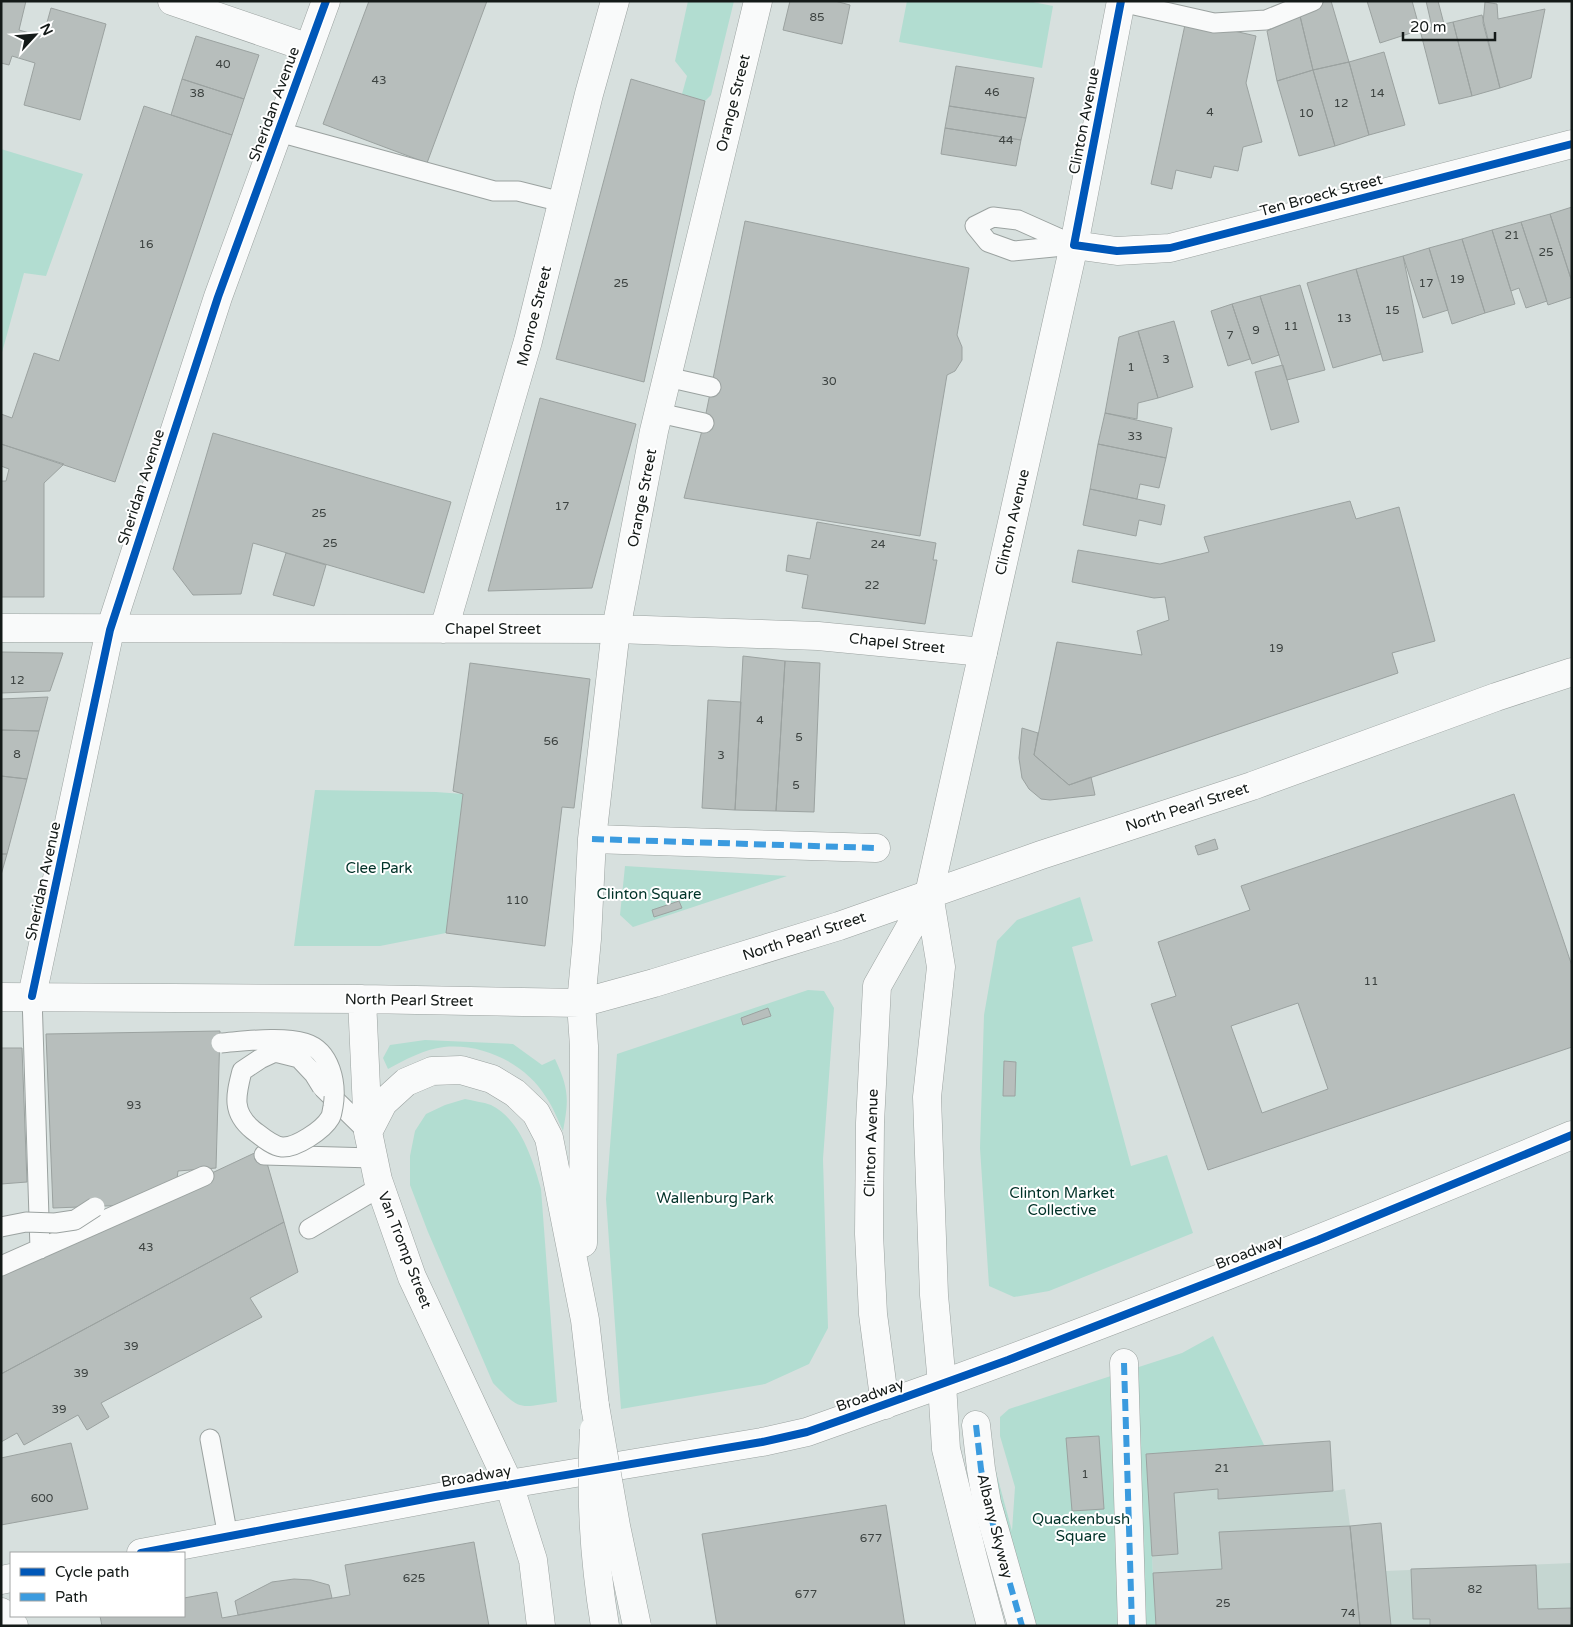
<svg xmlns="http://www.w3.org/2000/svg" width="1573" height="1627" font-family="'Varela Round',sans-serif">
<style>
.built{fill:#c5d6d1}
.green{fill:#b2ddd1}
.building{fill:#b7bebc;stroke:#9ba2a0;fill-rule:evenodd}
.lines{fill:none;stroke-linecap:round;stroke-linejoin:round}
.lane-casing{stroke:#9ba2a0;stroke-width:21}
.street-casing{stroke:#9ba2a0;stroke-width:29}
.secondary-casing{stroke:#9ba2a0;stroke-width:29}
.primary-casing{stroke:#9ba2a0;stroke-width:29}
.highway-casing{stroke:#9ba2a0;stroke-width:29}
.lane{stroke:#f9fafa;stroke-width:19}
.street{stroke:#f9fafa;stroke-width:28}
.secondary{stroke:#f9fafa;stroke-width:28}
.primary{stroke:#f9fafa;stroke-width:28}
.highway{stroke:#f9fafa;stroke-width:28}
.lane-bridge-casing{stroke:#9ba2a0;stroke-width:21;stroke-linecap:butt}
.primary-bridge-casing{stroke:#9ba2a0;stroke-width:29;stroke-linecap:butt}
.highway-bridge-casing{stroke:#9ba2a0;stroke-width:29;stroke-linecap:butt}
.lane-bridge{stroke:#f9fafa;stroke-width:19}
.primary-bridge{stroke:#f9fafa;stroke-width:28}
.highway-bridge{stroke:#f9fafa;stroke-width:28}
.quiet{stroke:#3b9bdf;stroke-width:6;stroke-dasharray:12 6;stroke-linecap:butt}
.cycleway-casing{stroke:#fff;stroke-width:11}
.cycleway{stroke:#0057b8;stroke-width:8}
.labels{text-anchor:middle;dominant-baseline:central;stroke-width:4;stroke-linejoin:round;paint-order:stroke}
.number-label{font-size:12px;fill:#3d4341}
.street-label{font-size:15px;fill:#141a18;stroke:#fff}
.park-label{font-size:15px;fill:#003228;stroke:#fff}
</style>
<rect width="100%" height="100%" fill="#d7e0de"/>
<path class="built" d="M1330,1441L1333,1491L1345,1489L1350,1526L1381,1523L1386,1571L1572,1563V1626H1156L1146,1454Z"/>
<path class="green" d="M688,1H734L711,95L705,101L682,94L687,76L675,61Z
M907,1H1028L1053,6L1042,68L899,42Z
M1,149L83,174L46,276L24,273L1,356Z
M315,790L436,792L463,794L446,933L380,946H294Z
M625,866L787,876L633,927L620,915Z
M1080,897L1093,941L1072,947L1131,1166L1167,1155L1193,1233L1049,1291L1014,1297L989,1286L980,1148L984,1015L997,941L1017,920Z
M808,990L824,991L834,1008L823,1159L828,1328L809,1364L765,1384L621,1409L606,1199L617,1054Z
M425,1040L513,1044L542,1065L555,1059C569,1089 569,1099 563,1131C558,1120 553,1107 546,1097C526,1064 483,1043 444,1047C424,1049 405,1060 388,1069L383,1058L390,1045Z
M465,1099C473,1101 483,1102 491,1105C520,1119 533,1160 541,1189L557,1402C518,1408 521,1411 493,1383L428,1232L410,1185V1156L415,1131L426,1114L445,1105Z
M1213,1336L1264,1445L1146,1454L1156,1626H1012L967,1475L995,1468L1012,1531L1015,1487L1000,1436V1417L1009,1409L1182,1353Z"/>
<path class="building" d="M1,1H26L19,30L43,37L51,8L106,24L80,120L24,105L35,63L12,56L9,65L1,63Z
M369,1H487L427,163L323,124Z
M790,1H835L850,5L842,44L783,30Z
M1325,1H1331L1349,62L1313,70L1300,16Z
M1367,1H1412L1420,30L1380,43Z
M1426,1H1438L1444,24L1453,22L1472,96L1439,104L1420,30L1432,27Z
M1485,2L1497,4L1498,19L1545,9L1531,78L1500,88L1483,23Z
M1482,15L1500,88L1472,96L1453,22Z
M1300,16L1313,70L1277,81L1267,31Z
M1186,20L1256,36L1246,83L1262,142L1243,147L1238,171L1214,166L1211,178L1176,170L1172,189L1151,184Z
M196,36L259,55L244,99L182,79Z
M1384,52L1405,125L1369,135L1349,62Z
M1349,62L1369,135L1335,146L1313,70Z
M956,66L1034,78L1026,118L949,106Z
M1313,70L1335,146L1299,156L1277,81Z
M182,79L244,99L232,135L171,115Z
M631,79L705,101L644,382L556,359Z
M144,106L232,135L115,482L1,444V414L12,418L34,353L59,361Z
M949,106L1026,118L1021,140L945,128Z
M945,128L1021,140L1016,166L941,154Z
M1572,207V282L1550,214Z
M1550,214L1572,282V297L1548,305L1521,222Z
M745,221L969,268L957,335L962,347V360L955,371L947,375L920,536L684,498L704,423Z
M1521,222L1547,301L1526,308L1519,288L1511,291L1492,230Z
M1492,230L1515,304L1485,313L1462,239Z
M1462,239L1485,313L1452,324L1429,248Z
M1429,248L1448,310L1423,318L1403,256Z
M1403,256L1423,352L1383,361L1356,269Z
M1356,269L1381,354L1333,368L1307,283Z
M1300,285L1325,370L1287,380L1260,296Z
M1260,296L1279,355L1252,364L1232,304Z
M1232,304L1250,359L1228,366L1211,311Z
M1174,321L1193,387L1158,398L1138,331Z
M1138,331L1158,398L1138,403L1137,419L1105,413L1119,337Z
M1283,365L1299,422L1271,430L1255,372Z
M540,398L636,424L592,588L488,591Z
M1105,413L1172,428L1166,458L1098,444Z
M213,433L451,502L424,593L253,543L241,594L193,595L173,569Z
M1,444L64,464L44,483V597H1V481H6L9,469L1,466Z
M1098,444L1166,458L1159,488L1140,484L1137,499L1090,489Z
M1090,489L1165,505L1161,525L1139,520L1136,536L1083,525Z
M1350,501L1356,519L1399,507L1435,641L1392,653L1398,673L1069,785L1034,755L1057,642L1142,655L1137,631L1169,620L1165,597L1154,598L1072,582L1078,550L1160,564L1209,552L1204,537Z
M817,522L936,543L933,560H937L925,624L802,608L808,575L786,571L788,555L810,559Z
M286,553L326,565L314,606L273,595Z
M1,652L63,653L50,691L1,693Z
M743,656L785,661L776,811L735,810Z
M785,661L820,663L814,812L776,811Z
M470,663L590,679L574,808L562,807L545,946L446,933L463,794L453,791Z
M48,697L39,731L1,730V699Z
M708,700L741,702L735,810L702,808Z
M1022,728L1038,733L1034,755L1069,785L1091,777L1095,795L1050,800L1041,799L1029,789L1022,778L1019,758Z
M1,730L39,731L27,779L1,776Z
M1,776L27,779L7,854H1Z
M1514,794L1572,966V1047L1208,1170L1151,1004L1176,996L1158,942L1250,910L1241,886ZM1298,1003L1328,1089L1262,1113L1231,1026Z
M1215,839L1218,849L1198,855L1195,846Z
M1,854H7L1,875Z
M679,901L682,908L654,917L652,910Z
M768,1008L771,1016L743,1025L741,1018Z
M220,1031L216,1168L178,1171L176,1186L131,1205L53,1208L46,1034Z
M1,1048H22L27,1182L1,1184Z
M1004,1061L1016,1062L1015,1096H1003Z
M263,1149L284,1222L1,1374V1272Z
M284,1222L298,1272L250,1298L262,1317L101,1403L109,1417L87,1430L78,1415L24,1445L17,1433L1,1442V1374Z
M1099,1436L1104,1509L1072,1511L1066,1438Z
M1330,1441L1333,1491L1218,1499V1489L1174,1493L1178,1554L1152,1556L1146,1454Z
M71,1443L88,1509L1,1525V1458Z
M886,1505L905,1626H717L702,1534Z
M1381,1523L1391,1626H1360L1350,1526Z
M1350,1526L1360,1626H1156L1153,1573L1222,1569L1219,1532Z
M474,1542L489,1626H102L100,1616H184V1598L217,1592L222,1618L350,1595L345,1565Z
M1536,1565L1538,1609L1572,1608V1626H1430V1619H1413L1411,1569Z
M294,1579L311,1580L329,1585L332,1598L238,1615L235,1601L272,1582Z"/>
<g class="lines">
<g class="lane-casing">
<path id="lane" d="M1121,2L1214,23L1266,20L1313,1
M279,132L494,191H518L562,202
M993,217L1018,220L1074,245L1013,251L988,242L975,226Z
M667,377L711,387
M659,413L704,423
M32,996L40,1249
M324,1089L368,1132
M264,1155L373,1158
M309,1229L380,1187
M1,1266L204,1176
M210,1439L228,1537"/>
</g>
<g class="street-casing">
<path id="street" d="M172,1L309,48
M1,628L616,629L818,636L983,652
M444,629L528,341L589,94L615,1
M592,839L876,848
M32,996L110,630L218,297L326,1
M581,1003L587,939L592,839L616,629L654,431L758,1
M1124,1363L1132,1626
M976,1425L981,1469L987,1503L1022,1626"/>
</g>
<g class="secondary-casing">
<path id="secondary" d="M1074,245L1117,251L1170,248L1572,144
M942,1384C1154,1307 1363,1222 1572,1135
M141,1553L509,1484
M1,1580L11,1578
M1,1612L14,1626"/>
</g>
<g class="primary-casing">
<path id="primary" d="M1,997L362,999L581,1003L654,983L839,926L1041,855L1252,786L1496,697L1572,672
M362,999L368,1132L378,1180L412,1277L509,1484L533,1560L541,1626
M581,1003L584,1046L583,1243
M368,1132L383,1103L406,1082L432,1071L461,1070L492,1079L515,1093L536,1113L549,1138L585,1320L595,1406
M885,1405L873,1314L869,1234L870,1123L877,986L929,894L1074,245L1121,1
M509,1484L762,1442L807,1432L942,1384L934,1295L927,1097L941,967L929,894"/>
</g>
<g class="highway-casing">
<path id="highway" d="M942,1384L946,1449L973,1558L991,1626"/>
</g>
<use href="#lane" class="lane"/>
<use href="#street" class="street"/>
<use href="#secondary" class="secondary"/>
<use href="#primary" class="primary"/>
<use href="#highway" class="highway"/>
<g class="lane-bridge-casing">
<path id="lane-bridge" d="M221,1043C246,1041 282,1036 305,1043C331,1051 337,1084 333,1107C332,1111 332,1115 330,1118C323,1130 296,1148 282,1147C272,1146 261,1136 253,1130C231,1112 236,1095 242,1071L260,1059L275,1052L299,1058L314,1074L322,1087
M1,1227L26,1222L55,1223L75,1220L95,1207"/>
</g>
<g class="primary-bridge-casing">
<path id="primary-bridge" d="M594,1430C590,1496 594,1560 605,1626"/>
</g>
<g class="highway-bridge-casing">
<path id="highway-bridge" d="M595,1406L616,1526L637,1626"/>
</g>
<use href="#lane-bridge" class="lane-bridge"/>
<use href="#primary-bridge" class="primary-bridge"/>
<use href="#highway-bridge" class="highway-bridge"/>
<path class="quiet" d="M592,839L876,848
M1124,1363L1132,1626
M976,1425L981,1469L987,1503L1022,1626"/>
<g class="cycleway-casing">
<path id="cycleway" d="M1121,1L1074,245L1117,251L1170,248L1572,144
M32,996L110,630L218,297L326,1
M141,1553L435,1497L762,1442L807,1432L847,1418L1008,1360L1318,1240L1572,1135"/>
</g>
<use href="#cycleway" class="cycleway"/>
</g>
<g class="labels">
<g class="number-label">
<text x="817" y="17">85</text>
<text x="223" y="64">40</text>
<text x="379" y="80">43</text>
<text x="992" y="92">46</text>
<text x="197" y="93">38</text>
<text x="1377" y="93">14</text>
<text x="1341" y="103">12</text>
<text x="1210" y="112">4</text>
<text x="1306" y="113">10</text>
<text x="1006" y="140">44</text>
<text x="1512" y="235">21</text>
<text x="146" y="244">16</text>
<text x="1546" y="252">25</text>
<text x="1457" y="279">19</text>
<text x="621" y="283">25</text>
<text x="1426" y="283">17</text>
<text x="1392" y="310">15</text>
<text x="1344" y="318">13</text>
<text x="1291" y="326">11</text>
<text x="1256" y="330">9</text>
<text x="1230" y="335">7</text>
<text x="1166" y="359">3</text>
<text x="1131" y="367">1</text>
<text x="829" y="381">30</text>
<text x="1135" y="436">33</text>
<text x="562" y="506">17</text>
<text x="319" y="513">25</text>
<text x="330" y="543">25</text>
<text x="878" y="544">24</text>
<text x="872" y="585">22</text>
<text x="1276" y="648">19</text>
<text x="17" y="680">12</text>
<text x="760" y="720">4</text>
<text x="799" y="737">5</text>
<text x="551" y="741">56</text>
<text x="17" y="754">8</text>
<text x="721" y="755">3</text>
<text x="796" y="785">5</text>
<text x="517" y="900">110</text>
<text x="1371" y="981">11</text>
<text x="134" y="1105">93</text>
<text x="146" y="1247">43</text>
<text x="131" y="1346">39</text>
<text x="81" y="1373">39</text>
<text x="59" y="1409">39</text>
<text x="1222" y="1468">21</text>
<text x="1085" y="1474">1</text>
<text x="42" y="1498">600</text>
<text x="871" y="1538">677</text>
<text x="414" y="1578">625</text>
<text x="1475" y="1589">82</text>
<text x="806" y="1594">677</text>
<text x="1223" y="1603">25</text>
<text x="1348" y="1613">74</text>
</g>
<g class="street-label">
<text transform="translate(733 103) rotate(-76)">Orange Street</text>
<text transform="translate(274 104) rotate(-70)">Sheridan Avenue</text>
<text transform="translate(1084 121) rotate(-79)">Clinton Avenue</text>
<text transform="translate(1321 195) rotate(-15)">Ten Broeck Street</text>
<text transform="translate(534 316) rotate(-76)">Monroe Street</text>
<text transform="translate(141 487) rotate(-72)">Sheridan Avenue</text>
<text transform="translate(642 498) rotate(-79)">Orange Street</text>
<text transform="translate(1012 522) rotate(-77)">Clinton Avenue</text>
<text x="493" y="629">Chapel Street</text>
<text transform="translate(897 643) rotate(6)">Chapel Street</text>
<text transform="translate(1187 807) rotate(-18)">North Pearl Street</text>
<text transform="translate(43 881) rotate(-78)">Sheridan Avenue</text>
<text transform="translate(804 936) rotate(-18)">North Pearl Street</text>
<text transform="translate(409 1000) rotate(1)">North Pearl Street</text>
<text transform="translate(871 1143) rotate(-88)">Clinton Avenue</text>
<text transform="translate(405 1250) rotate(69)">Van Tromp Street</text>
<text transform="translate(1249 1252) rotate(-21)">Broadway</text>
<text transform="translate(870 1395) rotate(-20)">Broadway</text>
<text transform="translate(476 1476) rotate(-10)">Broadway</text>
<text transform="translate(995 1526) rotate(76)">Albany Skyway</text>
</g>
<g class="park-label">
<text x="379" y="868">Clee Park</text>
<text x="649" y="894">Clinton Square</text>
<text x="1062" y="1193">Clinton Market<tspan x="1062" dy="17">Collective</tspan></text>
<text x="715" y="1198">Wallenburg Park</text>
<text x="1081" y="1519">Quackenbush<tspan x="1081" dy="17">Square</tspan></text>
</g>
</g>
<rect width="1573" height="1627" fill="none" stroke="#141a18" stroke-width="5"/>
<rect x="10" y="1552" width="175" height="65" fill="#ffffff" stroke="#a1a3a3"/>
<rect x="20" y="1568" width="25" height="8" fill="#0057b8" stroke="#a1a3a3"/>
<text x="55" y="1577" font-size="15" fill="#141a18">Cycle path</text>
<rect x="20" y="1593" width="25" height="8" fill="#3b9bdf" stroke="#a1a3a3"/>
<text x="55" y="1602" font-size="15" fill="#141a18">Path</text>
<g transform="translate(35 35) rotate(64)" stroke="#ffffff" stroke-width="4" paint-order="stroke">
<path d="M0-4L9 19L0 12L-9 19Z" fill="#141a18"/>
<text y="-8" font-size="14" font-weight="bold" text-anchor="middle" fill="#141a18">N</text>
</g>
<path d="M1403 32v8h92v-8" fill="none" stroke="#141a18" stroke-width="2.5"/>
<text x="1410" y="32" font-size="15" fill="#141a18" stroke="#ffffff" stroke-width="4" paint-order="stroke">20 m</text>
</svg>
